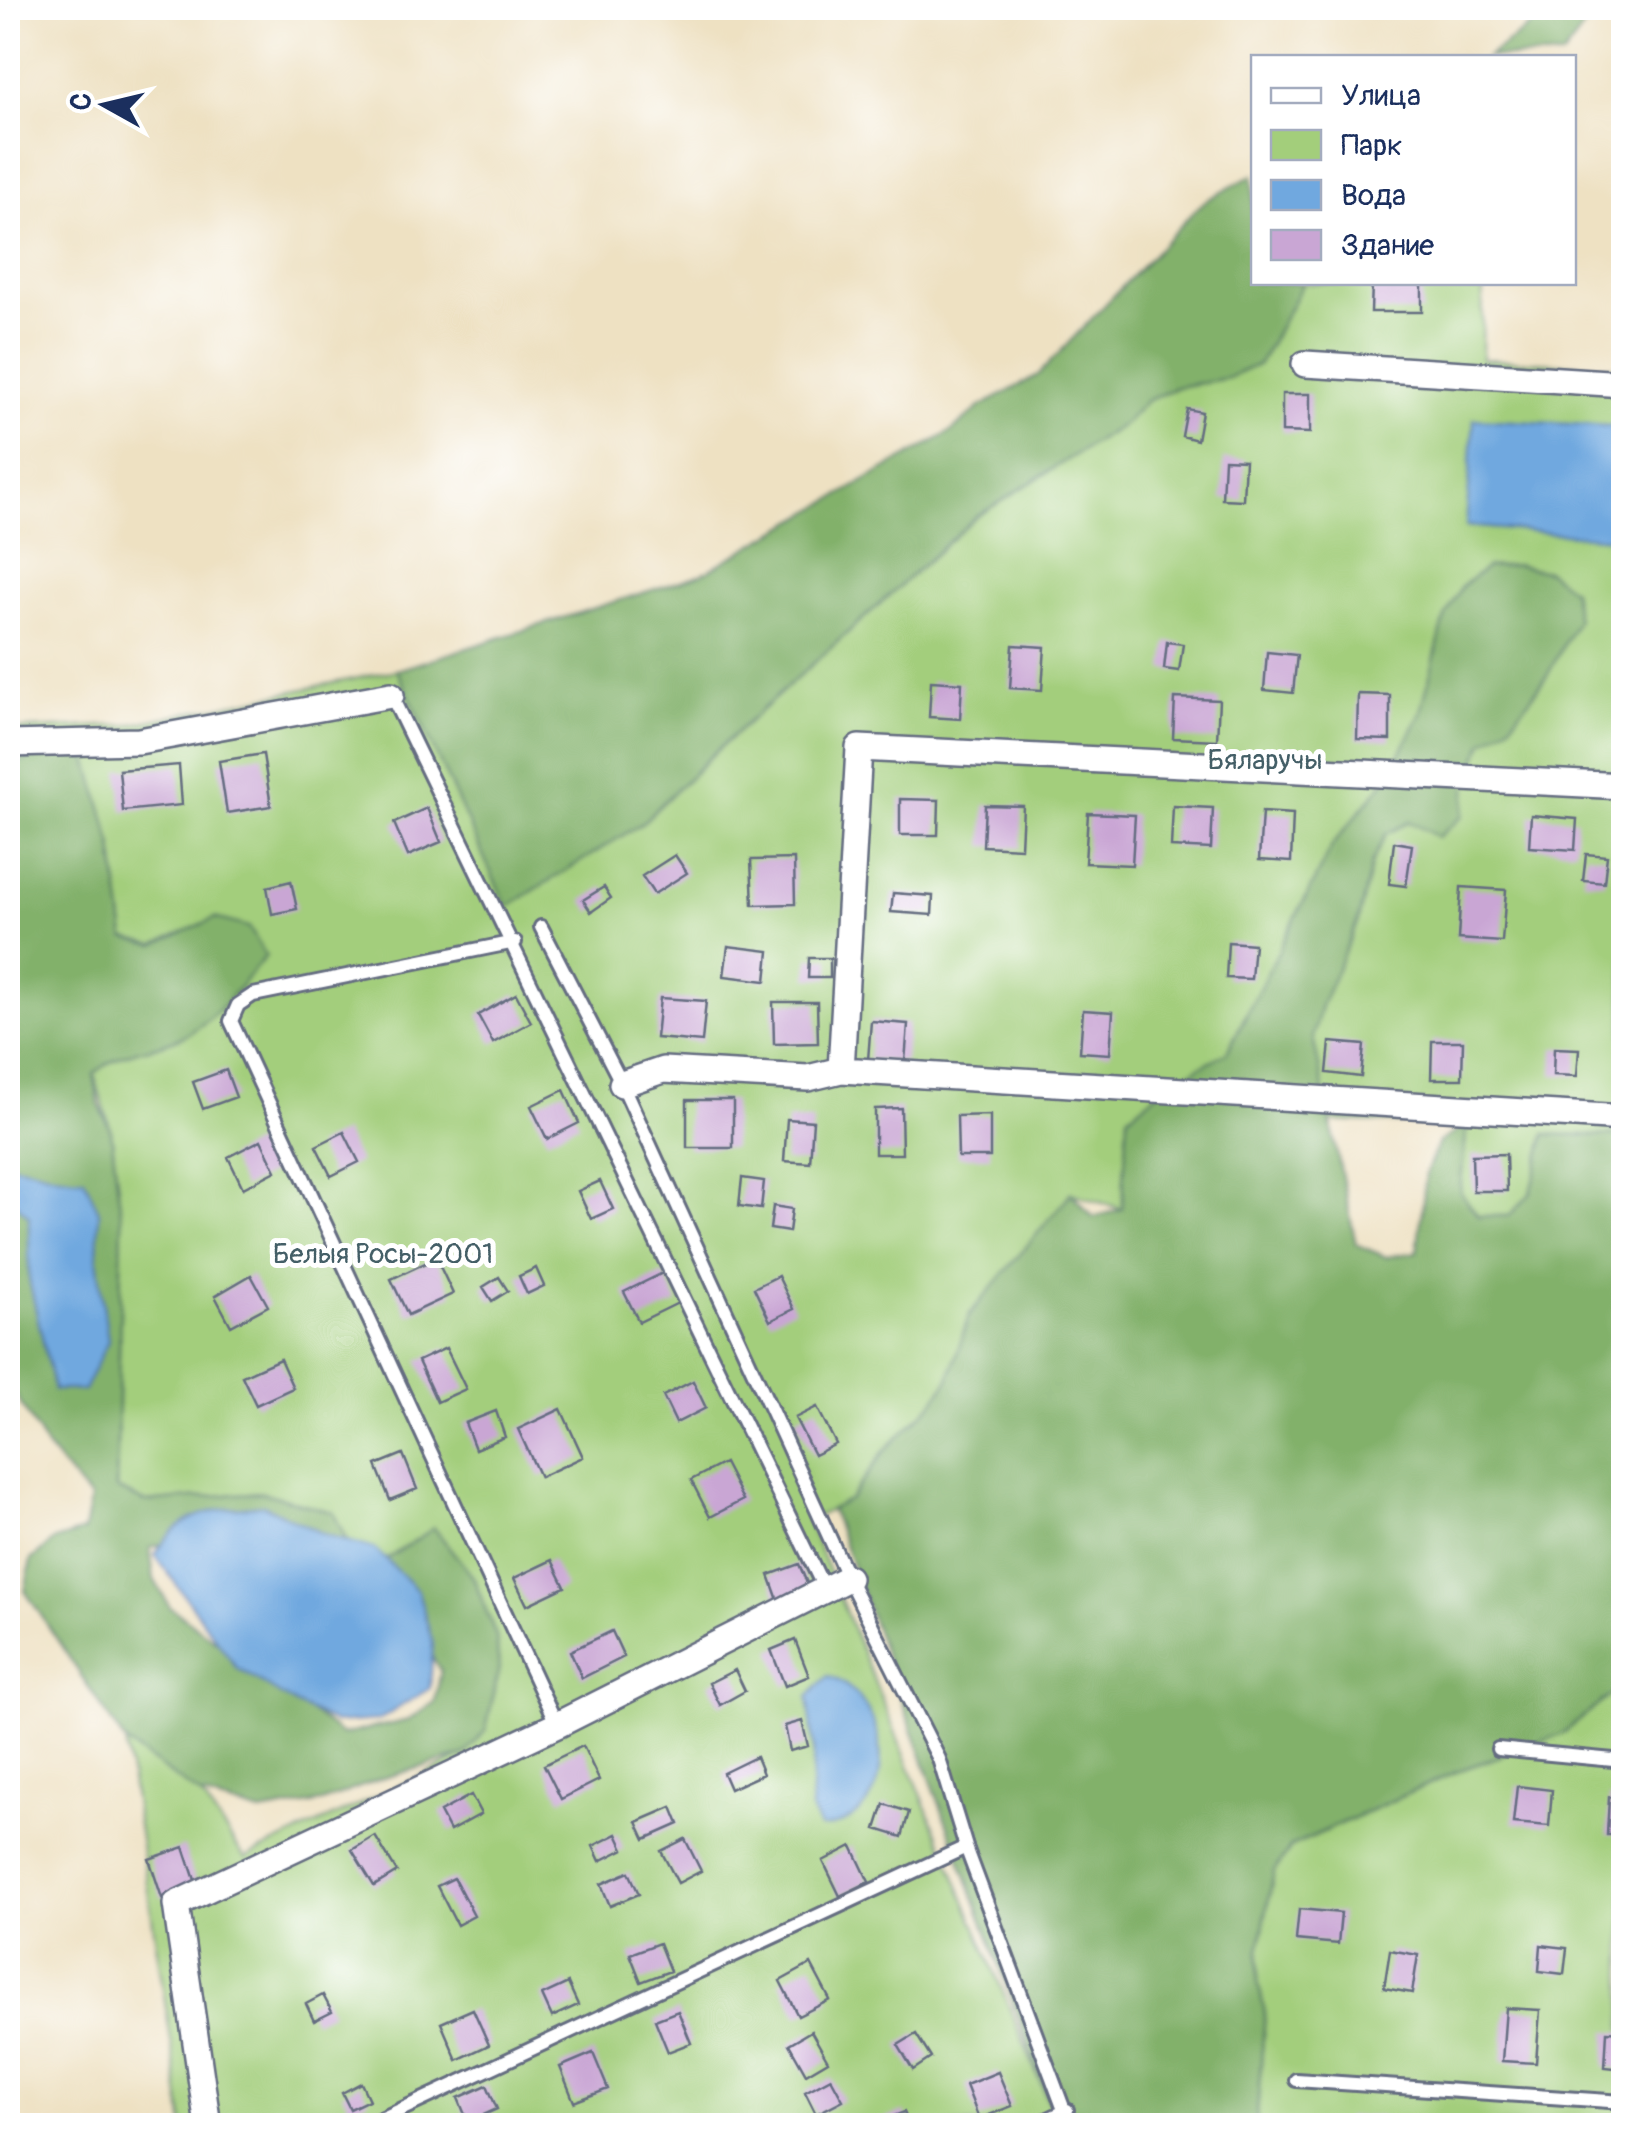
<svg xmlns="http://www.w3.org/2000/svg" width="1631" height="2133" font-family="Pangolin,sans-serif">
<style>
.green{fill:#a3ce7b;stroke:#5f7e6c;stroke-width:2.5}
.forest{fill:#82b16b;stroke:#4e7064;stroke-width:2.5}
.water{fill:#70a8df;stroke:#466c9e;stroke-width:2.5}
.building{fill:#c9a6d4}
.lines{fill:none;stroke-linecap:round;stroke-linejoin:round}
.service-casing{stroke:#656d81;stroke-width:18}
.minor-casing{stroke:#656d81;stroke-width:30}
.service{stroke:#fff;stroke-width:12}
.minor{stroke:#fff;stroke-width:25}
.labels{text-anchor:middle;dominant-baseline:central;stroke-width:10;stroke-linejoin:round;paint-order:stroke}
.park-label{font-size:28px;fill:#445f67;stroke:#fff}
</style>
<rect width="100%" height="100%" fill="#fff"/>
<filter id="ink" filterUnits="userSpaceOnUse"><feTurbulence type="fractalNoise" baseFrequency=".01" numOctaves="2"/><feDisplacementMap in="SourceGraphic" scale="20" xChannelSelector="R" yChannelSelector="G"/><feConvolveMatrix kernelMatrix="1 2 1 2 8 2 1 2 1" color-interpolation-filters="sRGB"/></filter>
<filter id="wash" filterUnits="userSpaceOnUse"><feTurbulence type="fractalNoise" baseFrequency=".0048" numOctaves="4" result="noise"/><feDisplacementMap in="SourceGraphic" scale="40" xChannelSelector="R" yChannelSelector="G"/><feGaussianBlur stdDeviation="2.25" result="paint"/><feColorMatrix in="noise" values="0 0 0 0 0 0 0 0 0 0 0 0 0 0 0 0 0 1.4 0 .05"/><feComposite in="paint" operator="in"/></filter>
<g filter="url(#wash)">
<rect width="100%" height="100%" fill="#eee1c2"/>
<path class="green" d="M1303,283H1483L1482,359L1623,367V1136L1545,1134L1531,1193L1509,1216H1478L1460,1192L1467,1125L1129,1116L1122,1209L1070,1193L959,1380L885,1450L850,1499L808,1521L1058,2125H184L125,1742L201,1796L245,1858L465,1755L499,1668L496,1636L473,1577L373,1568L261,1492L145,1502L116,1489L122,1223L111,1131L94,1074L119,1054L170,1040L215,918L155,945L125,939L113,846L58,752L8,764V730L128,725L397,670L507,906L641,824L715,752L976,517L1124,424L1146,401L1177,387L1228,378L1259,364Z
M1623,1685V2125L1256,2126L1265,2013L1258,1981L1259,1950L1274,1872L1292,1846L1460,1770L1561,1735Z"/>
<path class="forest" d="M1556,8H1582L1593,16L1562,57H1487Z
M1253,175L1254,282L1303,283L1259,364L1228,378L1177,387L1146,401L1124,424L976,517L715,752L641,824L507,907L397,670L700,575L952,431L980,407L1038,375L1203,202Z
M1517,565L1547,571L1572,590L1577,620L1547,676L1510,725L1483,742L1467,786L1463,816L1438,837L1410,822L1386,834L1372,862L1358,921L1321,1006L1313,1037L1356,1244L1386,1257L1417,1252L1426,1173L1439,1142L1467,1125L1460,1192L1478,1216H1509L1531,1193L1545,1134L1623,1136V1685L1561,1735L1460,1770L1291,1846L1274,1872L1259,1950L1258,1981L1265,2013L1256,2125H1058L831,1509L850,1499L885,1450L931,1405L949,1379L969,1315L1071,1193L1093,1217L1122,1209L1128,1116L1172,1082L1227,1052L1333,844L1388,777L1420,715L1445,617L1461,587L1487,567Z
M58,752L88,759L113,846L125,938L155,945L215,918L249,927L266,956C241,984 215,1022 180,1038C143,1054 130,1045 94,1074L99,1104L111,1131L122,1223L116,1489L145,1502L261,1492L333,1512L359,1566L206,1532L150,1548L154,1579L170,1607L342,1735L409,1720L435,1702L441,1670L373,1568L434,1528L473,1577L496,1636L499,1668L486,1730L465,1755L380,1779L322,1802L261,1813L201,1796L125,1742L25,1591L31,1560L55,1540L84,1531L90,1499L48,1449L8,1383V764Z"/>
<path class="water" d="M1474,419L1613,426L1612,538L1466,526Z
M11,1165C37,1167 57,1179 84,1178L99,1212L97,1258L108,1341L84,1390H54L29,1279V1216L8,1195Z
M263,1505L323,1534L375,1549L418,1591L433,1644L430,1688L379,1720L335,1723L297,1705L237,1668L155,1555C182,1510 214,1510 263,1505Z
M828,1676C895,1700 904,1820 820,1828L811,1809L814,1746L808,1697Z"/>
<g id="blocks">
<path class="building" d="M1372,282H1422V312H1371Z
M1282,394H1310V433L1282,432Z
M1187,409L1202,412L1197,440L1182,436Z
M1224,459L1245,460L1243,500L1222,499Z
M1167,642L1183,644L1179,671L1164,669Z
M1013,645L1045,647L1042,690L1010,688Z
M1267,652L1297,655L1293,693L1264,690Z
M931,681L962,683L960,719L929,717Z
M1358,694L1390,695V740L1357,739Z
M1175,698L1219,700L1217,740L1173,738Z
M263,754L271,806L227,813L219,761Z
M179,765L182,805L123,811L119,770Z
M900,799L939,800L938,835H900Z
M985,805L1023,806L1021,848L983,846Z
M1173,806L1213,808L1211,849L1171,847Z
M427,808L441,842L408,856L394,823Z
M1262,812L1293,814L1291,862L1259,860Z
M1088,813L1135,815L1132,865L1085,863Z
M1531,815L1577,819L1575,850L1529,847Z
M1394,842L1412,845L1406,886L1389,884Z
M1586,854L1607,856L1604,883L1583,881Z
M675,855L687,873L654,894L642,876Z
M794,859L795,904L753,905L751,860Z
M291,881L297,909L272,914L267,887Z
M604,887L611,898L591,912L583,900Z
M1461,887L1506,890L1502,942L1458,939Z
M893,893L933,896L932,915L891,912Z
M1228,942L1254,944L1251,979L1226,978Z
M728,946L769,951L766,981L724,976Z
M809,958H830V978H808Z
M516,994L531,1022L493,1043L478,1015Z
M660,998L706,1001L702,1042L656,1038Z
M773,1002H817L818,1043L774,1044Z
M1083,1010L1113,1012L1110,1054L1080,1052Z
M871,1021L908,1024L905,1062L868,1060Z
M1432,1041H1463L1462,1079H1431Z
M1330,1042L1364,1045L1361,1077L1327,1073Z
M1554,1048L1579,1049L1577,1076L1553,1075Z
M226,1070L236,1097L203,1109L193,1082Z
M564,1090L579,1123L547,1139L531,1106Z
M687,1100H733V1148H687Z
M901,1108L902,1154H875V1109Z
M990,1115V1157H958L957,1116Z
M787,1119L813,1121L810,1163L784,1161Z
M344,1132L359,1162L331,1176L316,1146Z
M261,1140L276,1171L243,1188L228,1157Z
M1506,1154L1507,1191H1473L1472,1155Z
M742,1178L764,1181L761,1209L739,1206Z
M600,1181L613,1209L591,1219L578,1191Z
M773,1206L792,1209L789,1232L770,1229Z
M436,1258L453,1294L408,1315L391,1279Z
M536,1268L544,1286L527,1294L519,1276Z
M663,1273L678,1303L639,1322L624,1292Z
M251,1275L268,1306L231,1326L215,1296Z
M778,1276L794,1309L770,1321L754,1288Z
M499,1277L508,1291L492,1301L483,1287Z
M446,1348L466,1389L437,1402L418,1361Z
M280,1359L293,1388L256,1405L242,1376Z
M693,1381L706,1408L676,1423L663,1396Z
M817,1407L836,1444L814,1455L795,1418Z
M561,1409L583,1457L540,1477L518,1429Z
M496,1411L505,1437L475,1449L465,1423Z
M403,1454L417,1489L390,1500L376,1465Z
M724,1463L743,1500L710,1517L691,1480Z
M552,1560L565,1587L527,1605L514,1578Z
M799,1564L809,1588L778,1600L769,1575Z
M612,1631L624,1657L582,1678L570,1651Z
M795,1640L809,1676L785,1686L771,1650Z
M735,1670L745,1691L720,1705L709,1683Z
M802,1721L808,1746L790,1751L785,1726Z
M583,1746L599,1780L561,1799L544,1765Z
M756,1757L763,1774L730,1789L723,1773Z
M1517,1786L1552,1790L1549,1826L1513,1823Z
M471,1795L481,1814L450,1831L440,1812Z
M1609,1797L1624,1798V1835H1607Z
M884,1804L909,1812L902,1837L876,1829Z
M672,1807L679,1824L645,1839L637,1822Z
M617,1834L624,1849L600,1861L593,1846Z
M375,1836L397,1872L374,1886L352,1850Z
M685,1839L701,1871L678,1883L661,1851Z
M852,1846L869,1882L840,1896L823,1861Z
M184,1847L197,1886L162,1898L149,1859Z
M629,1872L639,1894L610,1906L601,1884Z
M454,1878L474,1916L457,1925L437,1886Z
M1299,1909L1341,1913L1338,1944L1296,1940Z
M659,1943L670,1971L641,1982L630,1954Z
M1541,1945L1567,1948L1564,1974L1539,1971Z
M1390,1950L1418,1955L1412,1993L1384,1988Z
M811,1964L830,2000L798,2016L780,1981Z
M568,1983L578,2005L552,2017L542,1995Z
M323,1995L332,2012L314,2021L306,2004Z
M1506,2008L1540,2010L1536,2063L1502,2061Z
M473,2009L489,2045L457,2060L441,2023Z
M678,2011L691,2043L668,2052L655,2020Z
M811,2031L828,2061L806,2074L789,2044Z
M1607,2031L1624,2032V2069L1605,2067Z
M916,2034L931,2058L913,2070L898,2045Z
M593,2053L608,2089L574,2102L560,2067Z
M998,2072L1012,2106L979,2119L966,2085Z
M831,2078L843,2100L816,2114L805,2092Z
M361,2083L369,2100L350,2109L342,2093Z
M487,2085L497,2109L468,2122L458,2098Z
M904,2112L910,2126H870V2125Z
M1346,2117H1381V2126H1346Z"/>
</g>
</g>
<g filter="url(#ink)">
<use href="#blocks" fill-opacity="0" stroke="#656d81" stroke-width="2.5"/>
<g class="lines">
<g class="service-casing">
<path id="service" d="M391,695L826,1592
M541,927L622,1084L848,1578L939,1759L966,1847L1070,2126
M515,942L253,995L238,1005L231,1021L557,1725
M1498,1749L1624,1761
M1296,2080L1624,2102
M366,2126L966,1847
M1034,2126L1067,2110"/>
</g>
<g class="minor-casing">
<path id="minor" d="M1305,364L1624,384
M8,744L139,741L391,695
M841,1070L859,748L1624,786
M622,1084L663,1070L808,1078L841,1070L1624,1118
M208,2126L176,1904L557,1725L848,1578"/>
</g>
<use href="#service" class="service"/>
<use href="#minor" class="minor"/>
</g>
</g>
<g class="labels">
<g class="park-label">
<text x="1265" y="760">Бяларучы</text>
<text x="383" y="1254">Белыя Росы-2001</text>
</g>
</g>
<rect width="1631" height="2133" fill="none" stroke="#fff" stroke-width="40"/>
<rect x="1251" y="55" width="325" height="230" fill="#ffffff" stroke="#a4acbf" stroke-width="2.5"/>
<rect x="1271" y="88" width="50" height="15" fill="#ffffff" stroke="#a4acbf" stroke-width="2.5"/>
<text x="1341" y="105" font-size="30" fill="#1b2f5e">Улица</text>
<rect x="1271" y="130" width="50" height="30" fill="#a3ce7b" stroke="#a4acbf" stroke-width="2.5"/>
<text x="1341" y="155" font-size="30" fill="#1b2f5e">Парк</text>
<rect x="1271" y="180" width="50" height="30" fill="#70a8df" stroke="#a4acbf" stroke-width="2.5"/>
<text x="1341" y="205" font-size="30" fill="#1b2f5e">Вода</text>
<rect x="1271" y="230" width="50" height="30" fill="#c9a6d4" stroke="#a4acbf" stroke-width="2.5"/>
<text x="1341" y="255" font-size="30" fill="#1b2f5e">Здание</text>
<g transform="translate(105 105) rotate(278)" stroke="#ffffff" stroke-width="8" paint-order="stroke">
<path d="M0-8L18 38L0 25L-18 38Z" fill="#1b2f5e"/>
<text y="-15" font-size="28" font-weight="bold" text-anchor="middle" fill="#1b2f5e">С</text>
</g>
</svg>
